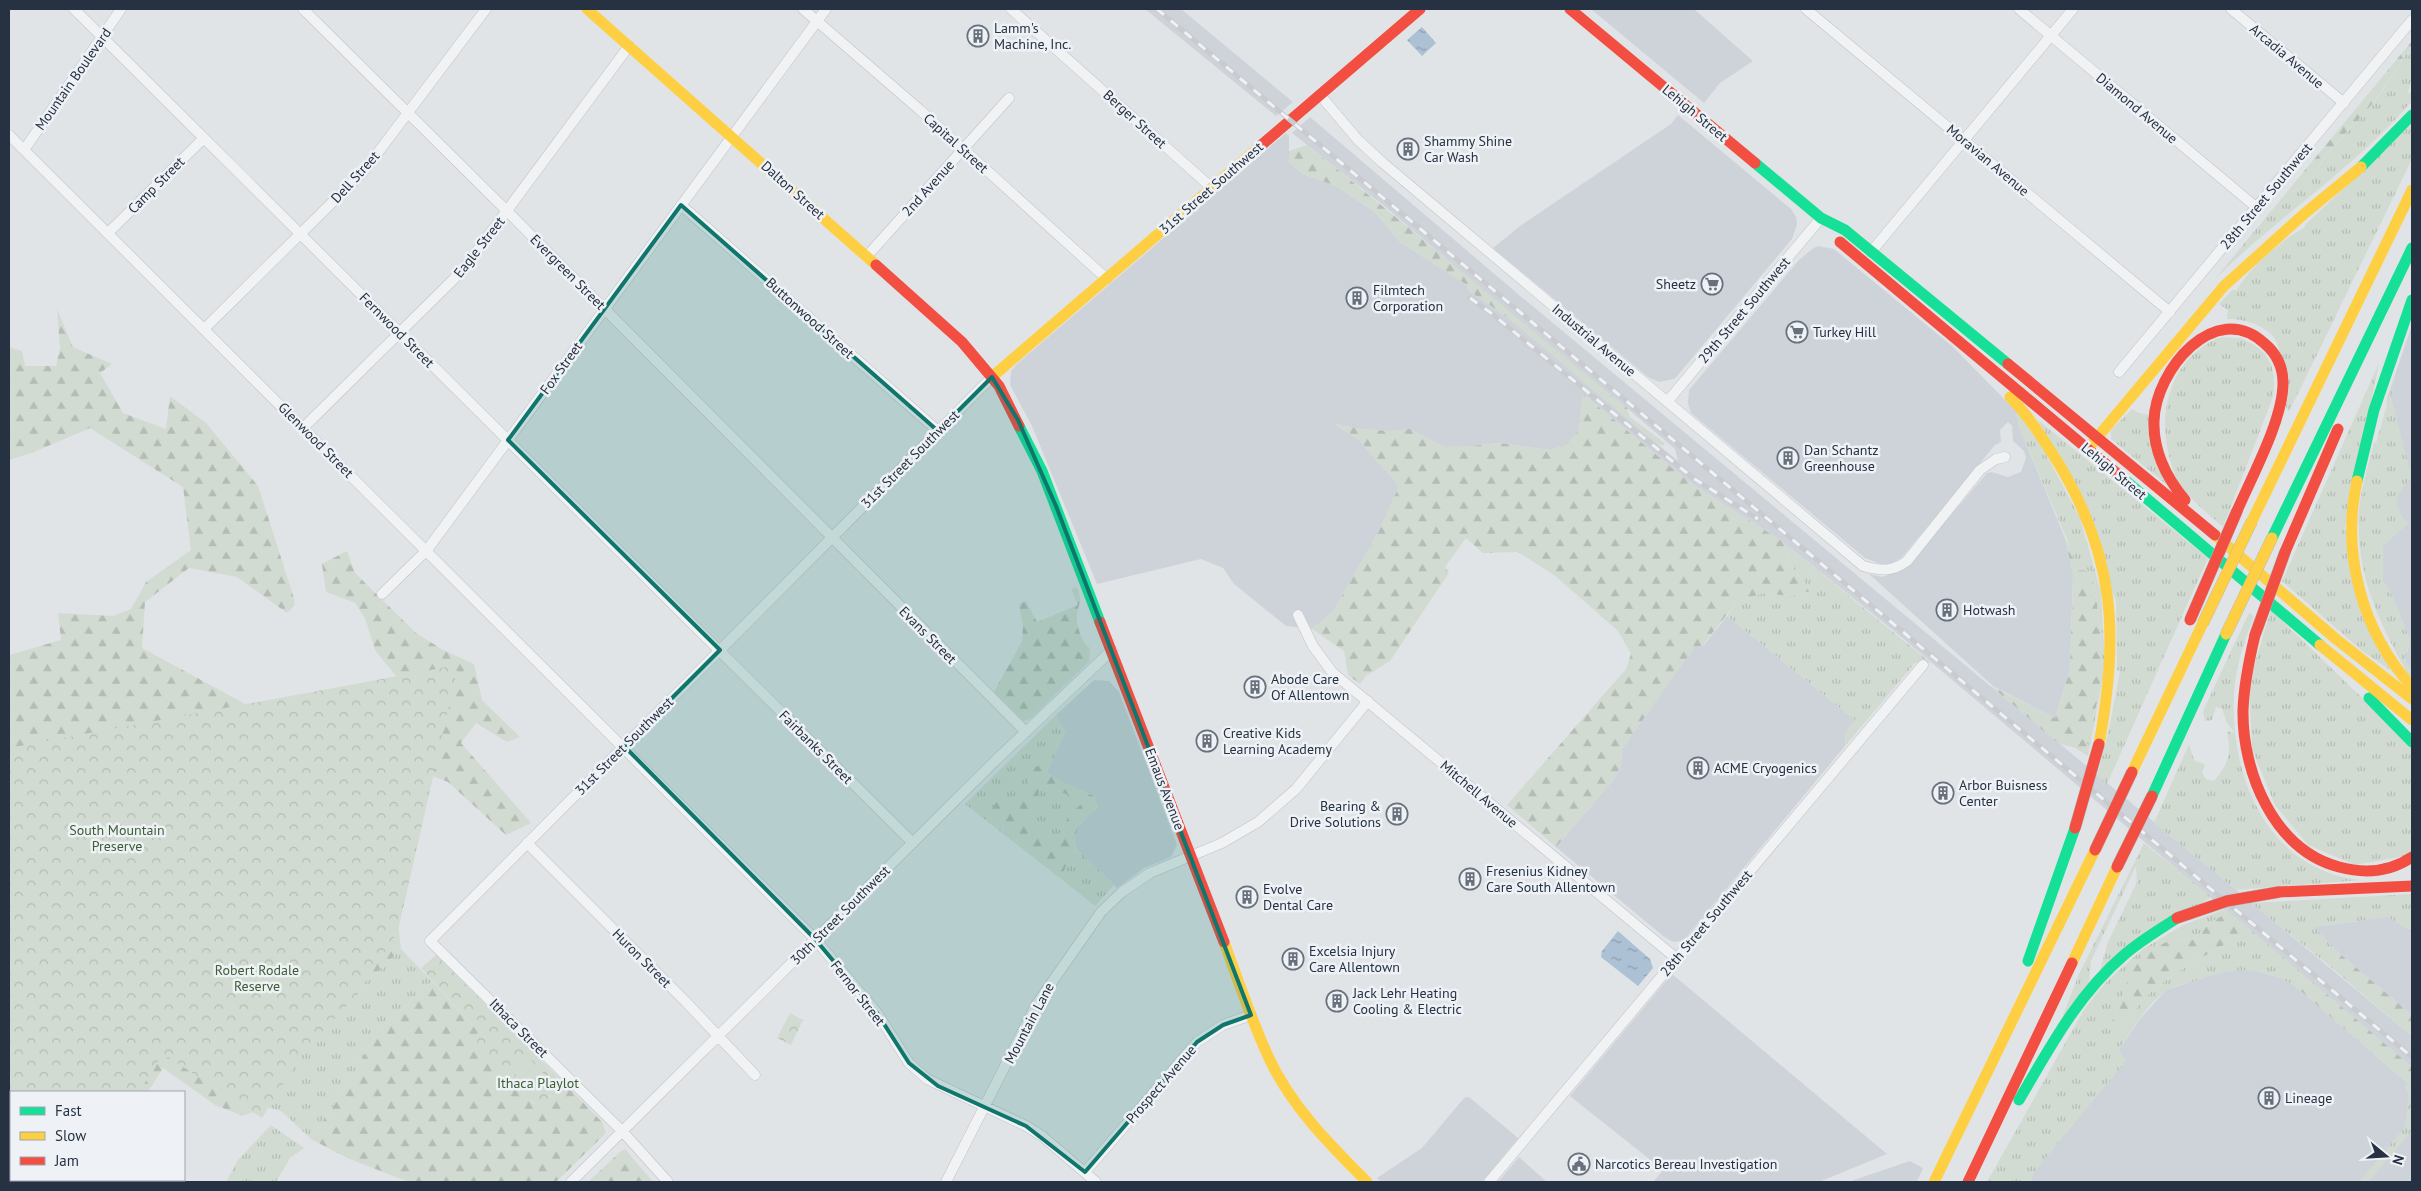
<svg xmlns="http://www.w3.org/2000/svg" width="2421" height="1191" font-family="'PT Sans',sans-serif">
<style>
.built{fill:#ced3da}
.grass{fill:url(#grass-tufts)}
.forest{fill:url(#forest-firs);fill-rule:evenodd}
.park{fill:url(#park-crowns)}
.garden{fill:#d2dbd1}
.water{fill:url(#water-ripples)}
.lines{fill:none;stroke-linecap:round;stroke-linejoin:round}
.street-casing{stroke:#bfc2c5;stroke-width:11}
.street{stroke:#f1f2f3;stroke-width:10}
.fast{stroke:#16e098;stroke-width:11}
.slow{stroke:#ffcf43;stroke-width:11}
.jam{stroke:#f24e42;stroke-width:11}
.rail-casing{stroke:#cacbce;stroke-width:5}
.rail{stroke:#eef2f7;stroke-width:3;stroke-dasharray:9;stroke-linecap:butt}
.slow-bridge-casing{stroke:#b3b7bc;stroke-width:12;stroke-linecap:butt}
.jam-bridge-casing{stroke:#b3b7bc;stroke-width:12;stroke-linecap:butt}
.slow-bridge{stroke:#ffcf43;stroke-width:11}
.jam-bridge{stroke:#f24e42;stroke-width:11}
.marked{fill:#0f766e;fill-opacity:0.2;stroke:#0f766e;stroke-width:4;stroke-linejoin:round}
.labels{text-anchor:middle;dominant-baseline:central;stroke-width:5;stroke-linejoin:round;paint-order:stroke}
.poi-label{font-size:14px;fill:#263141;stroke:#eef2f7;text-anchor:start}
.street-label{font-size:14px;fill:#263141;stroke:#eef2f7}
.park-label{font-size:14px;fill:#3c5e33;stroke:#eef2f7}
</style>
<defs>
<pattern id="grass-tufts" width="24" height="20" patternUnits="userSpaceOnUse" patternTransform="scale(1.25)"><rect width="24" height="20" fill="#d2dbd1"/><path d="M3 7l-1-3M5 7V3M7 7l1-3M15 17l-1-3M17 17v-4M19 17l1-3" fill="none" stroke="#b4bcb5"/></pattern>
<pattern id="forest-firs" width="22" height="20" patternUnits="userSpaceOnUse" patternTransform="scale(1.25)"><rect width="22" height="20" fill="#d2dbd1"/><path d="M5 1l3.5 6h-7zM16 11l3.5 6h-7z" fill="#b4bcb5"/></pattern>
<pattern id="park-crowns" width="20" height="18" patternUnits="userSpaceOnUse" patternTransform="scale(1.25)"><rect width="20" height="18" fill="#d2dbd1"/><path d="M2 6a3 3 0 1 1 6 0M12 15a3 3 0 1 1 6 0" fill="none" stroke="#b4bcb5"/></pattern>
<pattern id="water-ripples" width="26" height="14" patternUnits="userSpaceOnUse" patternTransform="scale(1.25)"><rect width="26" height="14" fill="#adc1d4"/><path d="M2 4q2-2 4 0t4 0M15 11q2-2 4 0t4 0" fill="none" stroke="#8d9dae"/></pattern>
</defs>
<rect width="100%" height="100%" fill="#e1e4e7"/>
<path class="built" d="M1145,9H1181L1293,102L1276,116Z
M1591,9H1694L1753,61L1720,83L1704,103Z
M1678,115L1791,209L1796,217L1797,224L1792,239L1678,375L1674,379L1659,382L1648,377L1493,248L1520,226L1671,124Z
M1310,117L1518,294L2412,1036V1067L1894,631L1783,542L1689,482L1583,394L1579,430L1567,445L1550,450L1499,443L1463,447L1442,446L1411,430L1390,431L1360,429L1335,424L1360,441L1399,486L1379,531L1333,612L1312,629L1286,626L1234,584L1223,568L1201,559L1097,584L1032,426L1010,385L1011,371L1018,363L1286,133L1289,136V162L1303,174L1336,186L1375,212L1400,242L1467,285L1468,290L1510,319L1678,461L1675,449L1634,414L1517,319L1389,210L1292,133Z
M1818,246L1834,249L1952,346L2016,411L2019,427L2065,538L2073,574L2070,669L2055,718L1993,686L1869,574L1882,577L1905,569L1987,473L1992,472L2008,477L2021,472L2026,458L2024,451L2013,441L2012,426L2008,422L2000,430L2001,442L1995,445L1902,557L1891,564L1883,565L1865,558L1691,413L1688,403L1689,390L1799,260L1812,249Z
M2412,325V669L2405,662L2410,640L2390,591L2383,582V546L2387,398Z
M1727,616L1855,720L1846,732L1845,746L1683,941L1673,942L1663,936L1556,847L1614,779L1621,765L1622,749L1694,647L1704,645Z
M1094,680L1109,681L1119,692L1177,845L1171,857L1144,868L1117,888L1077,849L1074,838L1075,832L1088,815L1098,808L1094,796L1055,779L1047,772L1065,732L1056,715Z
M2412,894V1015L2339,953L2313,927L2366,920Z
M2249,969L2281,978L2294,985L2412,1087V1182H2030L2034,1172L2140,1019L2166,990L2224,971Z
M1672,974L1887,1154L1819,1182H1653L1663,1170L1570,1096Z
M1469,1097L1518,1138L1482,1182H1381L1377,1178L1422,1148L1464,1098Z
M1519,1157L1547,1182H1498Z
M1910,1161L1923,1168L1917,1182H1848Z"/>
<path class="grass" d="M2412,51V77L2408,93L2412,92V101C2354,169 2277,217 2214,280L2286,193L2309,185C2322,156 2340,140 2361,117C2378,99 2393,75 2406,54Z
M2412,124V159L2289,412L2285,405C2283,385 2283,362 2277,343C2271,326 2242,318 2227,319L2228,310L2219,304L2232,290H2237C2248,269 2283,239 2304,228L2306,224Z
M2240,338C2270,350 2277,367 2273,397L2223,527C2209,514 2190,500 2179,484C2176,479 2174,472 2172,466C2156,420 2167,363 2214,340C2220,336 2233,338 2240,338Z
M2379,363L2345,528L2390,670L2361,650L2282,581Z
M2396,373L2391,397L2412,479C2394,492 2391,508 2409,523L2383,546V582L2390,591L2410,640L2405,661L2412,669V682C2381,624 2355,579 2359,510C2361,488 2369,464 2374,442L2376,443Z
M2132,409L2139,413L2150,415L2166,484L2111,439V430Z
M2016,411L2033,430L2080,518L2101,592L2105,666L2090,746L2086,743C2089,728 2095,713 2098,698C2106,657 2099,611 2091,571L2076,570L2068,542L2019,427Z
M2038,420L2208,558L2107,784L2097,776L2109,729L2120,671L2117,670L2116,601Z
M1783,542L1931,663H1915L1845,746L1846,732L1855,720L1727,616L1736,603L1762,593L1791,596L1811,591L1792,567Z
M2271,610L2412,746V851L2405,856L2355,865L2308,845L2275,805L2252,749L2249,682Z
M2249,613L2254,616C2246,638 2238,659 2235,682C2226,768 2264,871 2362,880L2236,890L2154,823L2189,744L2194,760L2205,765L2202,773L2206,779L2214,781C2230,761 2231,755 2227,731L2235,733L2227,723L2222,709L2216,707L2212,720L2205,721L2203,711Z
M1056,715L1065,732L1050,766L1043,764L1032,774L1015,811L1003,824L1002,833L965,804Z
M1042,785L1086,801L1070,814L1056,840L1026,820Z
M2144,843L2211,897L2100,970L2108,942L2137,882L2136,866L2091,961L2089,982L2060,1023L2079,974Z
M1077,849L1114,885L1095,906L1061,879L1069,857Z
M2412,894V932L2388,917L2314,927L2339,953L2332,968L2251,903Z
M2226,909L2229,912L2209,923L2194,940L2174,939L2121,1000L2113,1019L2119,1031C2128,1020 2136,1007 2146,997C2174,970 2208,955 2241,935V922L2316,985L2302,981L2294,985C2253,964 2233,968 2191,982C2184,984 2173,986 2166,991C2149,1002 2130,1033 2118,1050L2126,1061L2034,1172L2030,1182H1987L2085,1008L2108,980L2143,949L2183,925Z
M401,949L432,981L377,1032L341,1095L311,1139L281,1111L265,1107L243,1116L287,1061Z
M2404,1082L2412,1089V1134L2410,1133L2368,1182H2359L2405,1127L2409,1096Z
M271,1125L304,1148L290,1158L276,1182H226L238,1160Z"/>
<path class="forest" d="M2412,41V51L2406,54C2393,74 2377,100 2361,117C2339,140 2322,156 2309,185L2286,193Z
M1307,145C1415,231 1519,321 1627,408L1630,417L1665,443L1663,446L1658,444L1510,319L1468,290L1467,285L1400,242L1375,212L1336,186L1303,174L1289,162V151Z
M57,309L73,347L112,364L100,373L123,413L166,429L170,396L206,423L258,486L293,595L295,605L287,613L237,577L189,568L145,602L142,648L391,783L400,681L375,650L365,618L355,603L326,592L322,564L347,551L355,573L416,633L443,650L474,664L482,700L520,737L507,742L476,723L461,743L531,823L506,835L448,782L430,775L396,902L401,949L287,1061L243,1116L215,1105L163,1068L148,1092H11V1180H164L169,1182H9V655L61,640L58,613L113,616L131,609L146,582L191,550L183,487L90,428L34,452L9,460V347L22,351L25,366H56L60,348Z
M1583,394L1689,482L1783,542L1792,567L1811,591L1791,596L1762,593L1736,603L1703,645L1694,648L1622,749L1621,765L1614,779L1556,847L1507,805L1626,669L1631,654L1618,631L1554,575L1518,552L1483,553L1466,538L1445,567L1449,573L1390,661L1366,676L1360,684L1348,675L1344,651L1312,629L1333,612L1379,531L1399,486L1360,441L1334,423L1360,429L1390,431L1411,429L1442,446L1463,447L1499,443L1550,450L1567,445L1579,430Z
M2065,538L2072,552L2076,570L2091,571C2099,611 2106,657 2098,698C2095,713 2089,728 2086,743L2090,746L2088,756L2075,748L2058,743L1991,686L2055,718L2070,669L2073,574Z
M1077,587C1084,606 1076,604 1077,619C1077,628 1082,643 1090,648L1089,662L1031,718L1024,721L994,692L1022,641L1023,625L1019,604L1026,601L1037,622L1078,605L1071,589Z
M1043,764L1050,766L1047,772L1055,779L1094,796L1098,808C1083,819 1071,830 1077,849L1069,857L1061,879L1002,833L1003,824L990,812L1001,795L1015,810L1035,767ZM1042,785L1085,801L1070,814L1056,840L1026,820Z
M2229,912L2241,922V935C2208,955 2174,970 2146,997C2136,1007 2128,1020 2119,1031L2111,1032L2113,1019L2132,969L2151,949L2174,939L2194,940L2209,923Z
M2339,953L2412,1015V1036L2332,968Z
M432,981L478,1031L534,1104L570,1089L602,1122L606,1133L556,1182H409L347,1158L311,1139L341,1095L377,1032Z
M2301,981L2316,985L2412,1067V1087L2294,985Z
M625,1149L653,1182H588L621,1151Z"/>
<path class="park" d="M452,666L457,671L398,931L358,994L303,1052L262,1118L163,1054L139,1092H11V1180H87L85,1182H9V748Z
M436,955L570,1089L535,1104L476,1043L478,1031L421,968Z
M790,1013L803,1020L791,1045L777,1038Z"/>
<path class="garden" d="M526,1055L552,1082L537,1097L511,1070Z"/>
<path class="water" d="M1422,27L1436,43L1422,56L1407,40Z
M1618,931L1650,959L1653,968L1638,986L1601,957L1602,951Z"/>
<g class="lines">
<g class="street-casing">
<path id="street" d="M74,9L913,843
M303,9L507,211L1026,732
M803,9L920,110L1107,279
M1011,9L1212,188
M1806,9L2170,312
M2019,9L2256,207
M2231,9L2344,103
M1320,95L1358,140L1383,163L1863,566C1881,571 1892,572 1907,561L1980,470L1996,459L2005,457
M9,135L815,939L877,1013L909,1063L927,1079L1026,1126L1042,1136L1096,1182
M24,150L121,9
M681,205L938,431
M108,233L204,138
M1871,252L2073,9
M867,256L1009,98
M204,329L364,171L486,9
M2119,372L2412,20
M1667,402L1821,218
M304,427L462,271L629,46
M382,594L427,550L826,9
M1298,615L1313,646L1332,672L1677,959
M527,843L686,1002L755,1075
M1085,1172L1197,1042L1223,1025L1251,1015
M571,1182L996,760L1112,650
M668,1182L623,1132L430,941L992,377
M946,1182L1036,1005L1101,912L1122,892L1150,873L1222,843L1258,822L1296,789L1368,701
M1489,1182L1923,665"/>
</g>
<use href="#street" class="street"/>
<path class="fast" d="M1755,163L1821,218L1845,230L2008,364
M2361,167L2412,115
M1019,426L1042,471L1100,622
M2120,476L2320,645
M2357,481L2374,410L2412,300
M2272,538L2412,248
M2369,698L2412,742
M2152,796L2226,634
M2028,961L2075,828
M2019,1100C2049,1049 2078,994 2124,955C2140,941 2159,930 2177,918"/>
<path class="slow" d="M587,9L876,265
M992,377L1258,148
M2010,397C2029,416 2043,439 2057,461C2116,557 2119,637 2099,744
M2090,446L2224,286L2304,214L2361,167
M2357,481C2341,554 2362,631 2412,687
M2252,521L2412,190
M2215,535L2336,639L2412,699
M2320,645L2412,720
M2132,772L2203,623
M1224,942C1238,980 1251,1019 1268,1056C1290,1105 1330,1145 1367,1182
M2072,963L2117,867
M1934,1182L2095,850"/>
<path class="jam" d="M1570,9L1755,163
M1258,148L1420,9
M1840,242L2120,476
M876,265L962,342L999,386L1019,426
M2008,364L2215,535
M2185,500C2166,477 2153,451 2154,421C2155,371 2215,298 2264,343C2276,353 2283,367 2283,383C2283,420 2252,476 2237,511
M2285,552L2338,429
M1100,622L1224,942
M2255,635C2249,660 2244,684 2243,710C2242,772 2274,850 2339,867C2365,874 2390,872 2412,857
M2279,892L2412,886
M1968,1182L2072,963"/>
<g class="rail-casing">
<path id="rail" d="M1157,9L2412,1057
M1470,298L1491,313L1693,478L1758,519"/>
</g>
<use href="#rail" class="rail"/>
<g class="slow-bridge-casing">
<path id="slow-bridge" d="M2203,623L2252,521
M2226,634L2272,538"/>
</g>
<g class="jam-bridge-casing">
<path id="jam-bridge" d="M2190,620L2237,511
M2255,635L2285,552
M2075,828L2099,744
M2095,850L2132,772
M2117,867L2152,796
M2177,918L2227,901L2279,892"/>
</g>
<use href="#slow-bridge" class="slow-bridge"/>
<use href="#jam-bridge" class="jam-bridge"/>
</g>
<path class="marked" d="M681,205L938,431L992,377L1018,420L1056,506L1251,1015L1223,1025L1197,1042L1085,1172L1026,1126L938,1086L909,1063L877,1013L815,939L624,746L720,650L508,440Z"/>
<defs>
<g id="building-ring" transform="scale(1.125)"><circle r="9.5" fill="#eef2f7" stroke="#67707b" stroke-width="1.5"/><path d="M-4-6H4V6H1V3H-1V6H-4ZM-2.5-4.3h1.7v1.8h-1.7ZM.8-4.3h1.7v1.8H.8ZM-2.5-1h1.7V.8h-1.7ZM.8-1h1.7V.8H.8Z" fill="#67707b"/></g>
<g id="supermarket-ring" transform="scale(1.125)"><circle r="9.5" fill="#eef2f7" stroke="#67707b" stroke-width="1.5"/><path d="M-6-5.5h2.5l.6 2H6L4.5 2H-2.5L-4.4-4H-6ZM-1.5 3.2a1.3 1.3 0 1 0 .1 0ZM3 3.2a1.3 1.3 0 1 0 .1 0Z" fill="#67707b"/></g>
<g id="civic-ring" transform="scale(1.125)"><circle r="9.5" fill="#eef2f7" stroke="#67707b" stroke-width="1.5"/><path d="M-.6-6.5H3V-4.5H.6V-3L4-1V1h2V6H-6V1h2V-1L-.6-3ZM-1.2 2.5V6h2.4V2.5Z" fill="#67707b"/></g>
</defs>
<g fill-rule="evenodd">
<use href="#building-ring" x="978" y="36"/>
<use href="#building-ring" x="1408" y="149"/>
<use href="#supermarket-ring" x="1712" y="284"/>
<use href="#building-ring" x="1357" y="298"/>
<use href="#supermarket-ring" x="1797" y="332"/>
<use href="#building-ring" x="1788" y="458"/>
<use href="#building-ring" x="1947" y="610"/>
<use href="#building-ring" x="1255" y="687"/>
<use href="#building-ring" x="1207" y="741"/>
<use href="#building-ring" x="1698" y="768"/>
<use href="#building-ring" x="1943" y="793"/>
<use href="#building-ring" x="1397" y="814"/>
<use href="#building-ring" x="1470" y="879"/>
<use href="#building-ring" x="1247" y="897"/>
<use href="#building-ring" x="1293" y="959"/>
<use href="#building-ring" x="1337" y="1001"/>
<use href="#building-ring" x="2269" y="1098"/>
<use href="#civic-ring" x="1579" y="1164"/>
</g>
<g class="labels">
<g class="poi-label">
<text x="994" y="28">Lamm's<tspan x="994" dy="16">Machine, Inc.</tspan></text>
<text x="1424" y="141">Shammy Shine<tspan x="1424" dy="16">Car Wash</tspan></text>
<text x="1696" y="284" text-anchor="end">Sheetz</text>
<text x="1373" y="290">Filmtech<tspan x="1373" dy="16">Corporation</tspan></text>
<text x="1813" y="332">Turkey Hill</text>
<text x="1804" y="450">Dan Schantz<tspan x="1804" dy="16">Greenhouse</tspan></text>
<text x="1963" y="610">Hotwash</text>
<text x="1271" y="679">Abode Care<tspan x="1271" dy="16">Of Allentown</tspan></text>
<text x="1223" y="733">Creative Kids<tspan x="1223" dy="16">Learning Academy</tspan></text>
<text x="1714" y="768">ACME Cryogenics</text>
<text x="1959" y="785">Arbor Buisness<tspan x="1959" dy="16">Center</tspan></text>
<text x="1381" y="806" text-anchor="end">Bearing &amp;<tspan x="1381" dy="16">Drive Solutions</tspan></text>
<text x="1486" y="871">Fresenius Kidney<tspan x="1486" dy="16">Care South Allentown</tspan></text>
<text x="1263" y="889">Evolve<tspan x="1263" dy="16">Dental Care</tspan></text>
<text x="1309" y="951">Excelsia Injury<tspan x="1309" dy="16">Care Allentown</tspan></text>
<text x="1353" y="993">Jack Lehr Heating<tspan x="1353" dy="16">Cooling &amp; Electric</tspan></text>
<text x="2285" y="1098">Lineage</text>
<text x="1595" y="1164">Narcotics Bereau Investigation</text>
</g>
<g class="street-label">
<text transform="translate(2287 56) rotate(40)">Arcadia Avenue</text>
<text transform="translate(73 79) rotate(-55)">Mountain Boulevard</text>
<text transform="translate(2137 108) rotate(40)">Diamond Avenue</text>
<text transform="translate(1695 113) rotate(40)">Lehigh Street</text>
<text transform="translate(1135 119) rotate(42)">Berger Street</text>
<text transform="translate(956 143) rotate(42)">Capital Street</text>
<text transform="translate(1988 160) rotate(40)">Moravian Avenue</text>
<text transform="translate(355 177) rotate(-48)">Dell Street</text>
<text transform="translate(156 185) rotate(-45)">Camp Street</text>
<text transform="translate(928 188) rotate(-48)">2nd Avenue</text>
<text transform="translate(1211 188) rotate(-41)">31st Street Southwest</text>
<text transform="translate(793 190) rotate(42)">Dalton Street</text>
<text transform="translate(2266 196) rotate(-50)">28th Street Southwest</text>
<text transform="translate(479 247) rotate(-52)">Eagle Street</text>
<text transform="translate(568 272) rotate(45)">Evergreen Street</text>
<text transform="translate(1744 310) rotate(-50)">29th Street Southwest</text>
<text transform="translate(810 318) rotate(42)">Buttonwood Street</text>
<text transform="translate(397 330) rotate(45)">Fernwood Street</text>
<text transform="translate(1594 340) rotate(40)">Industrial Avenue</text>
<text transform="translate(561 368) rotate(-54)">Fox Street</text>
<text transform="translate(316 440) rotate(45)">Glenwood Street</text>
<text transform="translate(910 459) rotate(-45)">31st Street Southwest</text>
<text transform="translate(2114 471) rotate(40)">Lehigh Street</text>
<text transform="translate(928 635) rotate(45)">Evans Street</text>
<text transform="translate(624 746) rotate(-45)">31st Street Southwest</text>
<text transform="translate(816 747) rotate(45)">Fairbanks Street</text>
<text transform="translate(1165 789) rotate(69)">Emaus Avenue</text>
<text transform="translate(1479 794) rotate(40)">Mitchell Avenue</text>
<text transform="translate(840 915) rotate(-45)">30th Street Southwest</text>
<text transform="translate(1706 923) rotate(-50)">28th Street Southwest</text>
<text transform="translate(642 958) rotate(45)">Huron Street</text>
<text transform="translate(858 993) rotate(52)">Fernor Street</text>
<text transform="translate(1029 1023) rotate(-62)">Mountain Lane</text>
<text transform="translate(519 1028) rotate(45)">Ithaca Street</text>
<text transform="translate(1161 1084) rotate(-49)">Prospect Avenue</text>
</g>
<g class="park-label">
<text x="117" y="830">South Mountain<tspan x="117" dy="16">Preserve</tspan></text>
<text x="257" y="970">Robert Rodale<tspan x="257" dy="16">Reserve</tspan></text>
<text x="538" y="1083">Ithaca Playlot</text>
</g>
</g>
<rect width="2421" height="1191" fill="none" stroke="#263141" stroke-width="20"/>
<rect x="10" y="1091" width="175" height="90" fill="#eef2f7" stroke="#9ea5ae"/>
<rect x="20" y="1107" width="25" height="8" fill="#16e098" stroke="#9ea5ae"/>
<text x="55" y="1116" font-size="15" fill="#263141">Fast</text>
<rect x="20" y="1132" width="25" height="8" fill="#ffcf43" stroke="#9ea5ae"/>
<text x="55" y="1141" font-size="15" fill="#263141">Slow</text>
<rect x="20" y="1157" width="25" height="8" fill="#f24e42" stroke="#9ea5ae"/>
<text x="55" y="1166" font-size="15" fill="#263141">Jam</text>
<g transform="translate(2386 1156) rotate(108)" stroke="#eef2f7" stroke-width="4" paint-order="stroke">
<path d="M0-4L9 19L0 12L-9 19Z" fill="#263141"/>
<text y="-8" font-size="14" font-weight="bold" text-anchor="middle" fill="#263141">N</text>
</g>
</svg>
